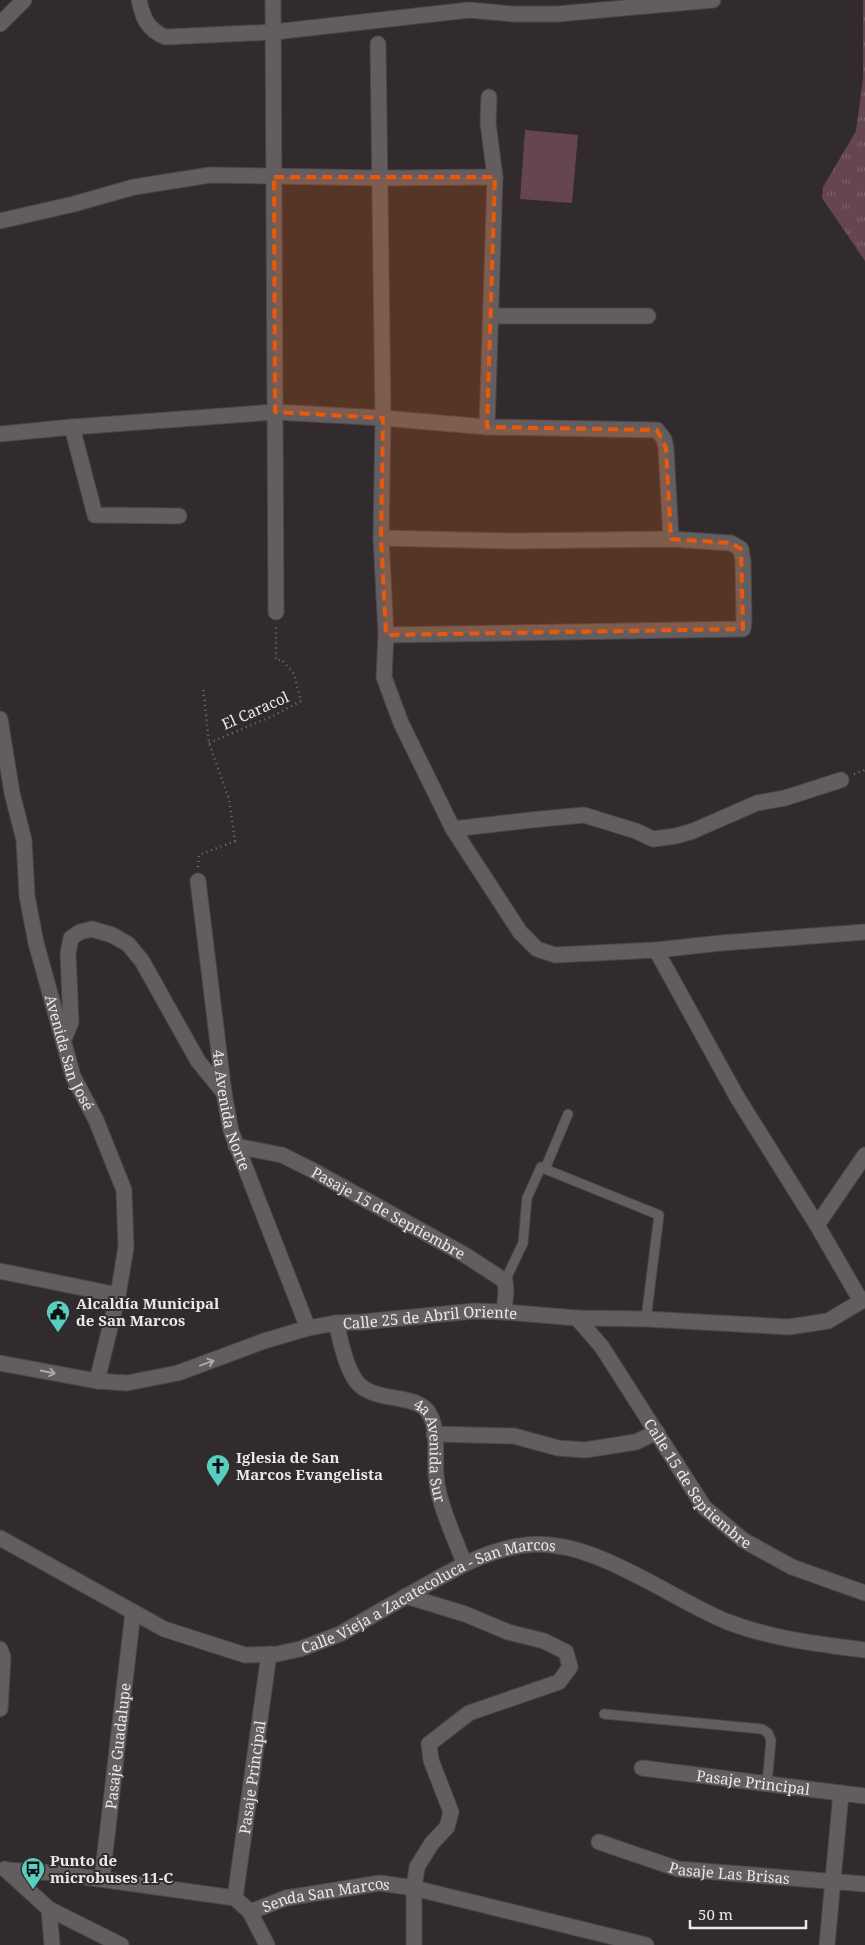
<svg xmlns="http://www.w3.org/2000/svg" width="865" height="1945" font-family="'Noto Serif',serif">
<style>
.grass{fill:url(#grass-tufts)}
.green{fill:#65454f}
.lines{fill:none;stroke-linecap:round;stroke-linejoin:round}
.lane-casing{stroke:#4c4648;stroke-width:11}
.street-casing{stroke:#4c4648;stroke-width:17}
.secondary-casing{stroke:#4c4648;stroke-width:17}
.path{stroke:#756f70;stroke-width:2.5;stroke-dasharray:1 4;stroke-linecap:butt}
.lane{stroke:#645d5f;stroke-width:9}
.street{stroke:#645d5f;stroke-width:15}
.secondary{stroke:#645d5f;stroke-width:15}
.oneway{stroke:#aea8aa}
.marked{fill:#e8590c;fill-opacity:0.2;stroke:#e8590c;stroke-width:4;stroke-dasharray:10 6;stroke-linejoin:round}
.labels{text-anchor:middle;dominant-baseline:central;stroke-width:4;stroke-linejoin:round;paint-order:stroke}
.street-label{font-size:15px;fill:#ebe6e7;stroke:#322b2d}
.poi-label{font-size:15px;font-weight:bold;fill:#ebe6e7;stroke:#322b2d;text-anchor:start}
</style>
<defs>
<pattern id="grass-tufts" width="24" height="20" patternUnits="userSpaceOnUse" patternTransform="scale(1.25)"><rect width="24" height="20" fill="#65454f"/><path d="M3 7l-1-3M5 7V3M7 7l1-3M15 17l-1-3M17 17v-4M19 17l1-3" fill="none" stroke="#7b6068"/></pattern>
</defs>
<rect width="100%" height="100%" fill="#322b2d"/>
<path class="grass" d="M863,0H865V261L822,198L823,187L856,131L863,79Z"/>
<path class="green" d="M525,130L578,135L572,203L520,199Z"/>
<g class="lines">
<g class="lane-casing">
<path id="lane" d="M545,1169L659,1215L646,1319
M505,1281L523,1243L527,1198L541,1167L545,1169L568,1114
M604,1714L762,1729L768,1733L771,1740L767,1784"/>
</g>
<g class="street-casing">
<g id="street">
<path d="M139,0C143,18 147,29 165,37L274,32L469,10L513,14H557L713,0"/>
<path d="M273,0L276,612"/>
<path d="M0,24L24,0"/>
<path d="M378,44L383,418L381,538L386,635L384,677L401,723L453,829L520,932L537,949L555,955L656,950L721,943L865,932"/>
<path d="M0,221L74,204L134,187L210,175L380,178L495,177"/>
<path d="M492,316H648"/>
<path d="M72,427L95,515L179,516"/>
<path d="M487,427L495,177L488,123L489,97"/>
<path d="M0,434L72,427L275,412L383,418L487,427L657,430L664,439L666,448L671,539"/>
<path d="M381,538L512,541L671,539L731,543L741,549L743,561L744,620L743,629L386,635"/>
<path id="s1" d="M0,719L12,793L24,840L27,896L36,943L73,1076L96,1120L124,1190L126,1247L118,1295L97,1381"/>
<path d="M453,829L531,820L584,815L636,831L653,839L676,836L693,831L757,803L785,798L841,780"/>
<path id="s2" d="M198,881L224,1093L231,1131L308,1328"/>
<path d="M656,950L737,1097L817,1225L861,1301"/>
<path d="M64,1039L71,1022L68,954L71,938L80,932L92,929L112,935L128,944L142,961L198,1061L224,1093"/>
<path id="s3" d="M236,1146L282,1155L314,1171L465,1255L505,1281L506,1291L504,1312"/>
<path d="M817,1225L865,1155"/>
<path d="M0,1271L118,1295"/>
<path id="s4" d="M577,1318L602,1347L704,1507L743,1540L792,1567L865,1593"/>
<path id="s5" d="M336,1323C341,1342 345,1365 356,1381C374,1405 418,1391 430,1415C440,1435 433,1462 437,1484C441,1510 455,1538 464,1563"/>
<path id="s6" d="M0,1363L97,1381L127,1383L178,1373L264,1341L308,1328L336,1323L362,1322L474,1311L504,1312L577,1318L646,1319L789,1327L828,1321L865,1299"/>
<path d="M434,1434L514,1436L558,1448L585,1450L636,1442L657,1432"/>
<path d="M406,1596L465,1614L508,1632L544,1641L566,1652L570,1667L559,1682L469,1713L429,1744L431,1760L451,1812L447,1827L432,1843L417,1867L414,1888V1945"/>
<path d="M0,1649L3,1657L0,1709"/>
<path id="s7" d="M642,1768L865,1796"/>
<path id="s8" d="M599,1842L678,1869L865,1884"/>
<path d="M5,1869L49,1909L121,1945"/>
<path id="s9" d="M7,1870L56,1873L235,1898L250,1912L286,1898L380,1883L414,1888L646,1945"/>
<path id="s10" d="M102,1879L133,1612"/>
<path id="s11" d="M235,1898L269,1654"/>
<path d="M49,1909L52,1945"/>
<path d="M250,1912L267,1945"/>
<path d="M827,1945L841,1793"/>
</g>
</g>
<g class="secondary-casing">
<g id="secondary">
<path id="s12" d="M0,1538L164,1629L245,1655L277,1654L300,1649L340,1634C366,1619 393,1604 419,1589C451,1571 482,1552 519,1546C588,1533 666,1597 728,1622C772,1639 819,1644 865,1650"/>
</g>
</g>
<path class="path" d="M209,743L273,716L301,701L294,674L282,660H276V625
M854,774L865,770
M198,867L199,855L235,841L229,799L209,743L203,686"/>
<use href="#lane" class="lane"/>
<use href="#street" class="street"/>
<use href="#secondary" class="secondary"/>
</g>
<defs><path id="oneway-shaft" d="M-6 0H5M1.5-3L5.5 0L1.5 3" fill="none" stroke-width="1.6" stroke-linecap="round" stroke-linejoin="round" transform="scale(1.25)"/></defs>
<g class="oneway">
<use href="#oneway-shaft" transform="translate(207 1363) rotate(-20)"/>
<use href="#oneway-shaft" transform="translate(48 1372) rotate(11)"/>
</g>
<path class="marked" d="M274,177H495L487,427L657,430L666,448L671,539L731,543L741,549L743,629L386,635L381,538L383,418L275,412Z"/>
<defs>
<g id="civic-pin" transform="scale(1.25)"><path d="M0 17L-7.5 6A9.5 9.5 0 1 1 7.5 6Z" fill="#58cebf" stroke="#322b2d"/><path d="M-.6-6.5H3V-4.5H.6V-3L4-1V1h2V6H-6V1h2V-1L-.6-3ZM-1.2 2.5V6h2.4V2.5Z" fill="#111"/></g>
<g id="church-pin" transform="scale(1.25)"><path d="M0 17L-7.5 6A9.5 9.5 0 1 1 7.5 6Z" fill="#58cebf" stroke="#322b2d"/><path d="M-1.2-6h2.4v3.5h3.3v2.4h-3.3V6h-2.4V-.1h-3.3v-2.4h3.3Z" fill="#111"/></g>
<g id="bus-pin" transform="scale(1.25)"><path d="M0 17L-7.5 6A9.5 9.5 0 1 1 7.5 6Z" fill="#58cebf" stroke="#322b2d"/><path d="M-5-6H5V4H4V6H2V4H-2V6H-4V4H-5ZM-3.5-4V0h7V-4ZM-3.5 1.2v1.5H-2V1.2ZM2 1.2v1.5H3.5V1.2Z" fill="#111"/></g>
</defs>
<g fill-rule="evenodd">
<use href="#civic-pin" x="58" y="1312"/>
<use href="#church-pin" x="218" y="1466"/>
<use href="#bus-pin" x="33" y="1869"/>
</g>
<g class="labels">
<g class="street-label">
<text transform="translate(255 710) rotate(-24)">El Caracol</text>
<text stroke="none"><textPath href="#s1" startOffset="342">Avenida San José</textPath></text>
<text stroke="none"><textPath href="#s2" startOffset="232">4a Avenida Norte</textPath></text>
<text stroke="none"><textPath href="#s3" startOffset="168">Pasaje 15 de Septiembre</textPath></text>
<text stroke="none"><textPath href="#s6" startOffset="441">Calle 25 de Abril Oriente</textPath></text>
<text stroke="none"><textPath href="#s5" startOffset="180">4a Avenida Sur</textPath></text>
<text stroke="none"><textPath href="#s4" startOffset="206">Calle 15 de Septiembre</textPath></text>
<text stroke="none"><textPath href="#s12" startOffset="469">Calle Vieja a Zacatecoluca - San Marcos</textPath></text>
<text stroke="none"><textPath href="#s10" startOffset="134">Pasaje Guadalupe</textPath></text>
<text stroke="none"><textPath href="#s11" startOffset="122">Pasaje Principal</textPath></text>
<text stroke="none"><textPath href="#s7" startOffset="112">Pasaje Principal</textPath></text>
<text stroke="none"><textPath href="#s8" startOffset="135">Pasaje Las Brisas</textPath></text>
<text stroke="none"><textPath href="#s9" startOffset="329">Senda San Marcos</textPath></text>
</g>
<g class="poi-label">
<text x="76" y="1303">Alcaldía Municipal<tspan x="76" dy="17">de San Marcos</tspan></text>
<text x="236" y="1457">Iglesia de San<tspan x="236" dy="17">Marcos Evangelista</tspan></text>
<text x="50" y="1860">Punto de<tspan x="50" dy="17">microbuses 11-C</tspan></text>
</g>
</g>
<path d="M690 1920v8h116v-8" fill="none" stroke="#ebe6e7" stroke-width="2.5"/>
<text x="698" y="1920" font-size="15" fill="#ebe6e7" stroke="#322b2d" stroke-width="4" paint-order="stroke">50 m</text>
</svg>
